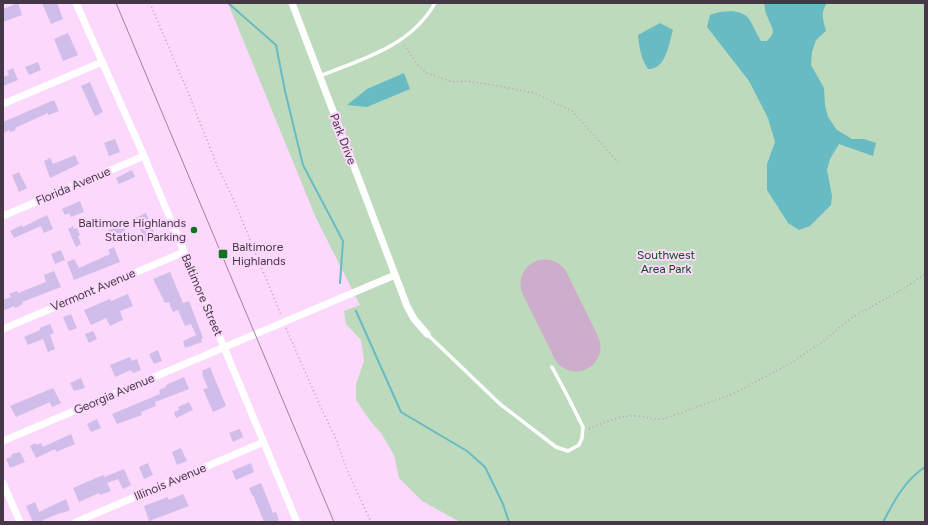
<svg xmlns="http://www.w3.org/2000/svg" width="928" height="525" font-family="Figtree,sans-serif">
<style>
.green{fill:#bddabd}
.water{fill:#68bac3}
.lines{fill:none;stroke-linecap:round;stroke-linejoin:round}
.stream{stroke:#68bac3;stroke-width:2}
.runway{stroke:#ccaecc;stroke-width:49}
.building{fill:#d0bde9}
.path{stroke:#bb9fbc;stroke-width:1.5;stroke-dasharray:1 3;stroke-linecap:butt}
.lane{stroke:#fff;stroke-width:3.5}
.street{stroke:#fff;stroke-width:7}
.tram{stroke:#9c839c;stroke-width:1}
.poi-dot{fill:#107221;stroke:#fcd8fd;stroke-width:1.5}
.labels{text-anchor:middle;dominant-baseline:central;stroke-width:4;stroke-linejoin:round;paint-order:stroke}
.street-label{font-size:12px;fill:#453745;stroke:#fcd8fd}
.poi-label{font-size:12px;fill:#453745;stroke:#fcd8fd;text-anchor:end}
.park-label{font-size:12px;fill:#094f15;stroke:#fcd8fd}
</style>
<rect width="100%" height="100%" fill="#fcd8fd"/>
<path class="green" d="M228,3H925V522H460L422,501L399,478L394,455L381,433L371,422L356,400V384L364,361L361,340L346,324L344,311L360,305L316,218Z"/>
<path class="water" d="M764,3H827C820,13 823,20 826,31L816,40L812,52L811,65L824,88L825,105L828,117L837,130L852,139H864L876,143L873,156L839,144L830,159L827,170L832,196L831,205L810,226L799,230L788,223L767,190V164L775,142L768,118L749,81L707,27L710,15C721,11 741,8 749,19C754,26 756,34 761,41H767C778,31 771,27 767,16C765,12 765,7 764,3Z
M660,23L673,30C669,43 666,70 648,69C641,59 639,46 638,35Z
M404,73L410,89L367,107L347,105L367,89Z"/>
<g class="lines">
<path class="stream" d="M228,3L276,45L285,91L303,165L343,241L340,283
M356,311L401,412L467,451L485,467L503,504L509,522
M883,522C894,501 905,480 925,467"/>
<path class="runway" d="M545,284L576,347"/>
</g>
<path class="building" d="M18,3L22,15L3,22V9Z
M42,3H57L63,19L51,24Z
M68,33L78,55L63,61L54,39Z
M38,62L41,70L29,75L25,67Z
M13,68L18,80L3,86V77L9,75L7,71Z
M90,82L103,112L95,116L81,86Z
M54,100L59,111L48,115V113L15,128L16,130L10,132L9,130L3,133V122Z
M115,139L120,152L109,156L104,143Z
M75,155L79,164L50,178L44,161L50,158L53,164Z
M132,170L135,177L119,184L116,178Z
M19,172L27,188L19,192L12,175Z
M80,201L84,212L71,217L69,213L65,215L62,209Z
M146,213L157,239L146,243L135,218Z
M47,215L53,229L44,233L41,226L14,238L10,231L22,225L23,227Z
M120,225L121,229L124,228L128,236L112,243L107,231Z
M73,226L74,229L77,228L80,235L78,236L81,244L76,247L68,229Z
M114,247L120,262L74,280L67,262L74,259L79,268L110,254L108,250Z
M61,250L65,260L55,264L51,254Z
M54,271L61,287L22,302L23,304L15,308L14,306L5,310H3V300L11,297L9,294L17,291L18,293L46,282L44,275Z
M170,272L183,303L189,301L203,338L201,339L202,342L185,348L183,341L196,335L191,324L185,326L178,310L173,312L169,302L165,303L153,279Z
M128,294L133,306L120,311L123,320L110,326L106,318L91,325L84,310L110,299L111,301Z
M71,314L77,328L69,331L63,317Z
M50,324L54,333L50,335L55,349L48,352L43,339L28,345L24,337L40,330V328Z
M93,331L97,339L89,343L85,334Z
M158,350L162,361L154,364L149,354Z
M130,357L132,361L137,359L141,370L133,373L131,370L115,377L110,365Z
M210,367L226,406L213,412L203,389L208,388L202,374L203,373L202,371Z
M184,377L189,389L155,402L156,406L141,412L142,415L117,424L112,414L160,394L159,390L166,387V385Z
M81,378L85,388L74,391L70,383Z
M53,388L61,403L52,407L50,402L16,417L10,406Z
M189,402L193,410L176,418L174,412L179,410L178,407Z
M97,419L101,428L91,432L87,424Z
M240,429L243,437L233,442L229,433Z
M71,434L75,444L56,452L55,449L36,458L30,446L35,443L36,445L41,443L43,447Z
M181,448L187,461L177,465L172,452Z
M20,452L25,462L10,468L6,459L11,457L12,454Z
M148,463L153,475L144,479L139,467Z
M251,463L254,472L236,480L232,471Z
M124,469L131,485L123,489L118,479L107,483L111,491L100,495L99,493L79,502L73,488L96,478L104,475V477Z
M261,483L273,513L276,512L279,520L275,522H264L253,495H252L249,488Z
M183,494L189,506L149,521L144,506L168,497L169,500Z
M66,499L70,510L63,513V512L43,520L44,522H33L26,506L35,502L39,512Z"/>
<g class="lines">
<path class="path" d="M150,3L190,97L218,168L232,196L281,315
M404,45L418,65L427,73L452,82L464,81L487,84L534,93L572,111L618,162
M286,328L321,408L336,439L348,472L371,522
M589,429C605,422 620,415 638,416C648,417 651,420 663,419L733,394L791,363L821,343L850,319L906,287L925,274"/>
<path class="lane" d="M320,76C363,59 411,46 435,3
M427,334L500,404L556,447L568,451L579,445L582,438L583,427L568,397L552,367"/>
<path class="street" d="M76,3L144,156L297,522
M292,3L407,306L414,319L427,334
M3,104L102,62
M3,216L144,156
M3,329L184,252
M3,441L395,275
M3,483L20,522
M76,522L264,442"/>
<path class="tram" d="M116,3L334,522"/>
</g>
<g class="poi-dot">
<circle cx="194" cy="230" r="4"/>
<rect x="218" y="249" width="10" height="10" rx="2"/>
</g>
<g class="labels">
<g class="street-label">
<text transform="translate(343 139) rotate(69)">Park Drive</text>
<text transform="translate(73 186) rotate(-23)">Florida Avenue</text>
<text transform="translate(93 290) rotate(-23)">Vermont Avenue</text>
<text transform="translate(202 295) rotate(67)">Baltimore Street</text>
<text transform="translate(114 394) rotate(-23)">Georgia Avenue</text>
<text transform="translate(170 482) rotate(-23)">Illinois Avenue</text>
</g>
<g class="poi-label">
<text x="186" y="223">Baltimore Highlands<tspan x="186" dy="14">Station Parking</tspan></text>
<text x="232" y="247" text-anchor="start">Baltimore<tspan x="232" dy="14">Highlands</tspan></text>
</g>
<g class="park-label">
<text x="666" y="255">Southwest<tspan x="666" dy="14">Area Park</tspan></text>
</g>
</g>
<rect width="928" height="525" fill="none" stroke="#453745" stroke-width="8"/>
</svg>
